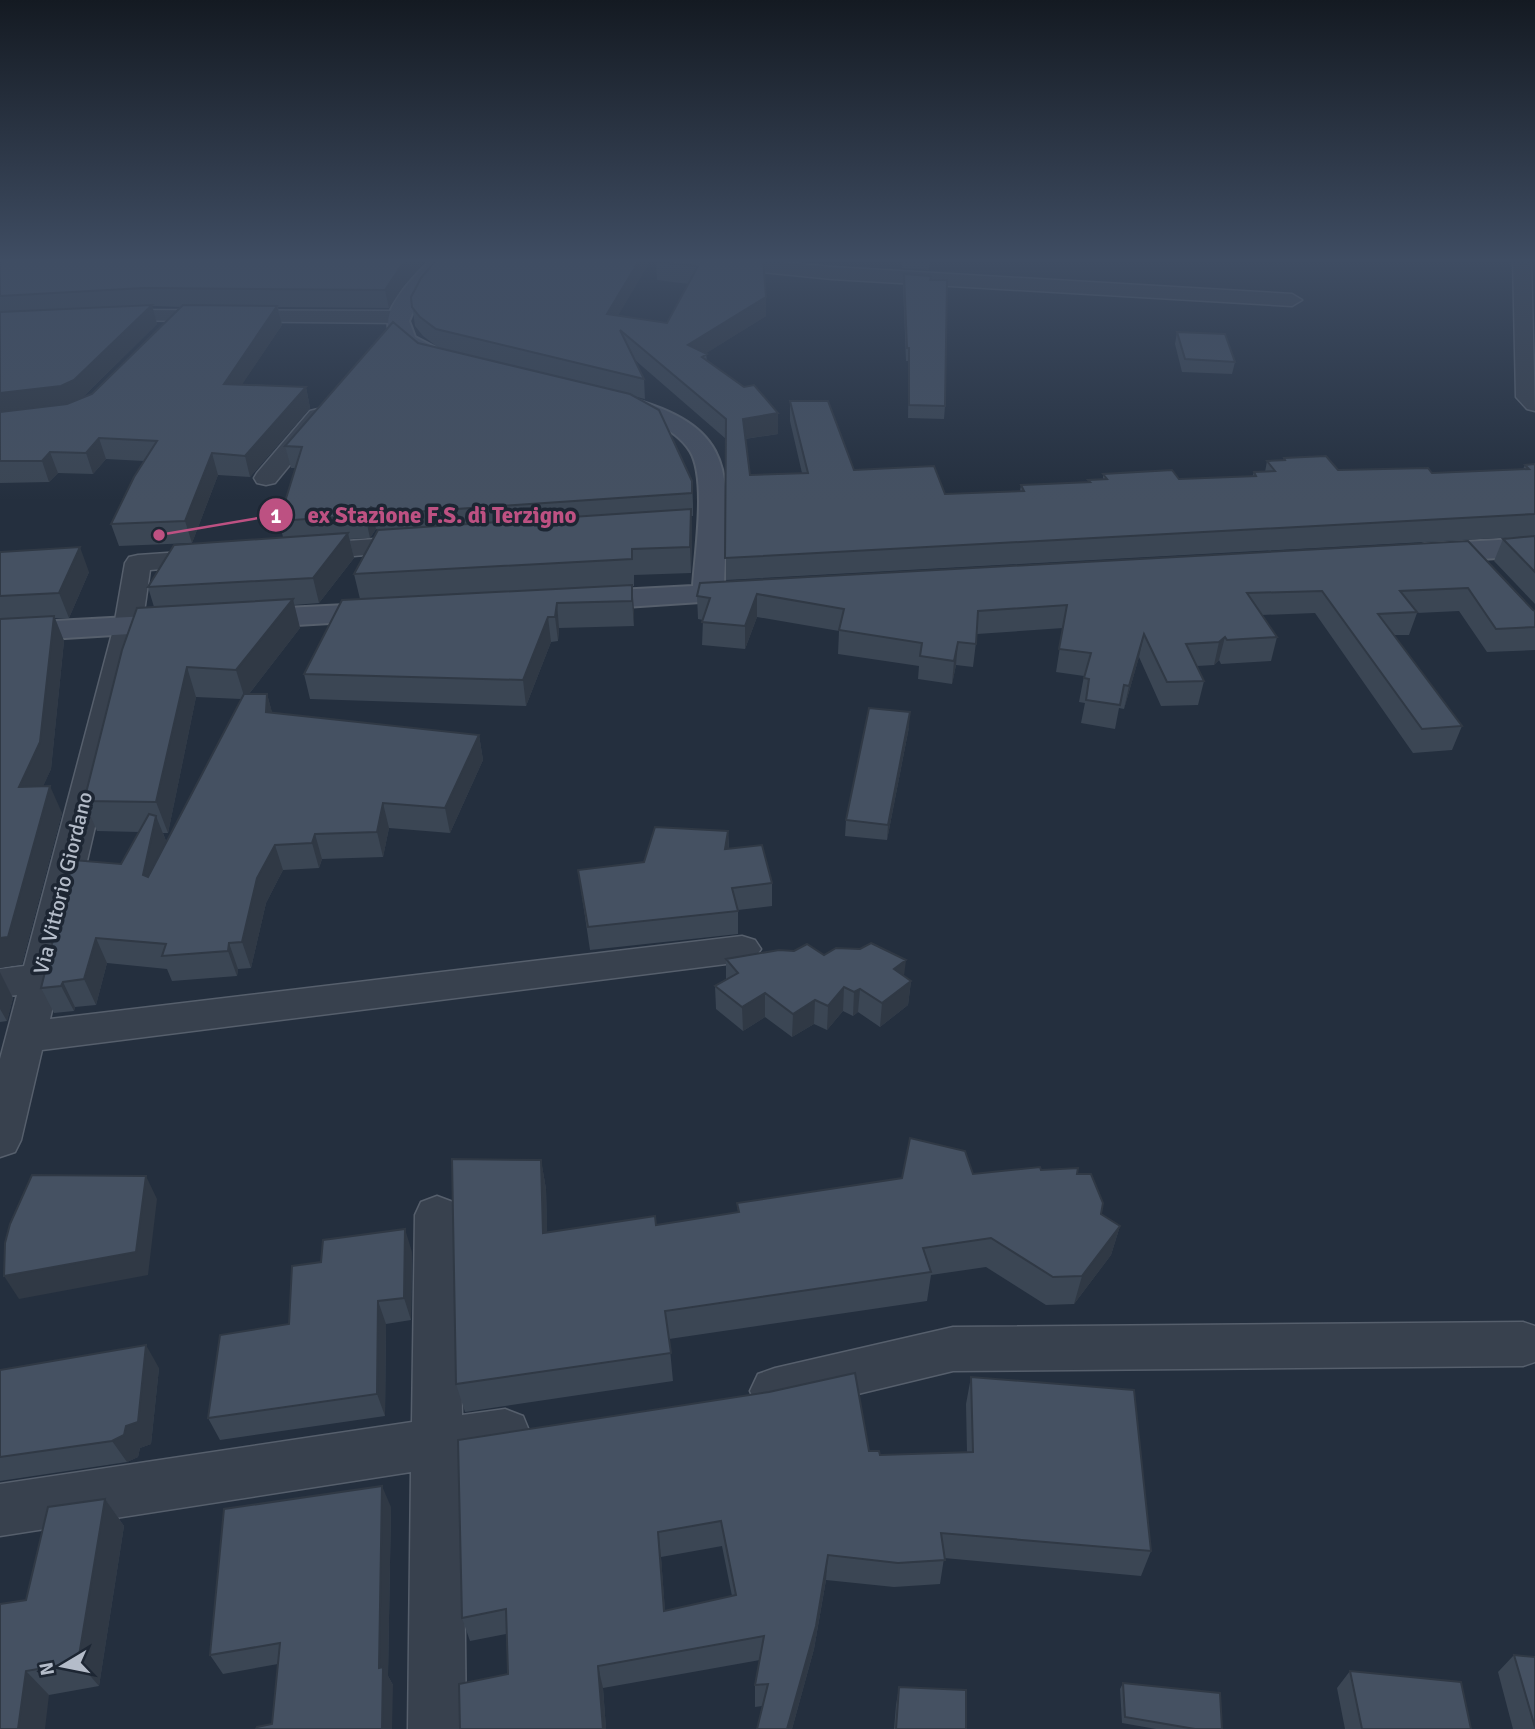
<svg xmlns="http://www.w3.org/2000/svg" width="1535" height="1729" font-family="Signika,sans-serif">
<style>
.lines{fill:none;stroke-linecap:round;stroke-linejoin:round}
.street-casing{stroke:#565f6c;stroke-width:3}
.secondary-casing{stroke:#565f6c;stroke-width:4}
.street{fill:#38414e;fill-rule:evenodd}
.secondary{fill:#465061;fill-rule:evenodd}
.wall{fill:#3b4654;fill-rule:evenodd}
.shaded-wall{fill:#303945}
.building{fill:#455162;stroke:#303945;stroke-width:2;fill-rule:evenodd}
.labels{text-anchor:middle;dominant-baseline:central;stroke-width:7;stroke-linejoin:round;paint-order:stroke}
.street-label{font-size:21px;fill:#b4bcc9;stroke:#1d2633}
.leader{fill:none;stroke:#bd5182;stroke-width:2.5}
.callout-dot{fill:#bd5182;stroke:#1d2633;stroke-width:2.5}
.mark-label{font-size:21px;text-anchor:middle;font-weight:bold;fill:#fff}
.callout-label{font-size:23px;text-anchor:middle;font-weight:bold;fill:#bd5182;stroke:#1d2633;stroke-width:7;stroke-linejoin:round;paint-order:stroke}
</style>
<rect width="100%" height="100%" fill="#242f3e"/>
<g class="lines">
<g class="street-casing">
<path id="street" d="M683,259H751L832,267L1292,294L1302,300L1292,306L832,279L692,265Z
M1513,259H1531L1535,411L1527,409L1516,397Z
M108,310L399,311L406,313L409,317L406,321L399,323L101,320L98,316L101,312Z
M318,409L326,411L329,416L326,421L275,483L266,485L257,483L254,478L257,473L310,411Z
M417,536L426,538L430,544L426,550L305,560L296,558L292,552L296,546L305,544Z
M211,550L220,552L224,558L220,564L150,570L142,626L50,1019L742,936L755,940L761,949L755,958L742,962L42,1050L21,1140L15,1152L0,1157V1059L17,995L0,997V969L24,966L114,626L125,563L129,557L138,555Z
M437,1196L453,1202L459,1215L462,1415L505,1409L523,1416L530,1433L523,1450L505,1457L463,1464L466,1729H408L411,1472L0,1536V1484L412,1422L415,1215L421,1202Z
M1523,1322L1535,1326V1362L1523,1366L953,1371L775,1414L758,1408L750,1391L758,1374L775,1368L953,1327Z"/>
</g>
<g class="secondary-casing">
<path id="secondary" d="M431,259H452L418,300L409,321L415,337L444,352L448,357L444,362C431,365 419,360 408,353C362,323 407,286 431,259Z
M614,394C742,425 728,471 724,584L750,583L761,586L765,592L761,598L580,610L569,607L565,601L569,595L580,592L693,586C695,554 707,478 690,451C673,424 634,414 605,406L602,401L605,396Z
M1535,538V556L1425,562L1415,559L1410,553L1415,547L1425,544Z
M387,603L398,605L402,612L398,619L244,628L233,626L228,619L233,612L244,610Z
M184,614L195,616L200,623L195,630L0,642V624Z"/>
</g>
<use href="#street" class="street"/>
<use href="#secondary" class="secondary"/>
</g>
<path class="wall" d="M0,259L404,285L389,308L278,307L282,325L242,384L306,387L310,408L250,477L218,475L192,543L119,546L111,524L144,461L106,459L93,474L58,473L49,482L0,483ZM152,306L181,307L92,394L82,398L157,324Z
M763,259L766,316L706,353L707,361L778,413V434L745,439L750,475L802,473L790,421V401L854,470L945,494L1020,491L1021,485L1088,482V480L1103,479V474L1179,479L1252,477L1254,472H1265L1267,461L1283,460L1284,458L1338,470L1432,473L1523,469L1525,465L1535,464V536L726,580V439L635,360L644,379L645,399L633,396L692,481L693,504V516H691L692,535L691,573L634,575V586H632L634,626L559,628L558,641L551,642L526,706L310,699L304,674L360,599L354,574L378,530L376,529L370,538L350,539L354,558L319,603L294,605L300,628L249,694H267L272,713L479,735L483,760L450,833L389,828L383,857L322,859L319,868L283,870L266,903L251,968L238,969L237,976L172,981L167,969L107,963L96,1005L75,1007L74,1011L54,1013L41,988L121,864L139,832L97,831L84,801L154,607L148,587L283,537L279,521L295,468H291L285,446L418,343L439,348L423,336L415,326L411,297L649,263L618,315L667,323L689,284L657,280L656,262ZM196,697L241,699L165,844L166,841L163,833H168Z
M781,259H802V261Z
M902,259H929V270L902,268Z
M904,274L930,280L945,406L944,419L908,418L909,361H906L903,286Z
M1177,332L1235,362L1232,374L1182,372L1175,344Z
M1535,536V604L1494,561L1503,539Z
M1468,541L1533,610L1535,611V650L1487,652L1459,611L1417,613L1409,635H1394L1462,726L1452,750L1413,753L1315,613L1262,615L1277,637L1271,661L1221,664L1219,660L1214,665L1197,666L1204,681L1198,705L1161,706L1139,657L1124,709L1119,708L1115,729L1081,723L1085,703L1079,702L1084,676L1056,672L1063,628L977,634L973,667L956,665L952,684L918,679L919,666L838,654L839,631L757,617L745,649L702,645L703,620L698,619L697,596Z
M0,552L89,572L69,618H55L64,641L51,769L43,786L62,813L22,964L0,968Z
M909,727L887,840L845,836L846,820Z
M728,831L729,848L772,883V906L738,910V934L590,950L578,870L644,862Z
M824,955L904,976L911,981L908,1005L880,1027L858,1012L853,1016L843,1011L827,1030L814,1024L792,1037L765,1017L743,1031L716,1009L715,986L726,979V959Z
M0,972L13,998L7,1021L0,1022Z
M541,1160L546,1189L547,1233L656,1225L738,1212L737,1203L973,1174L1041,1170L1077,1174L1101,1214L1120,1226L1111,1255L1074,1304L1046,1305L986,1267L931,1275L927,1301L669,1339L673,1381L465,1412L456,1384Z
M412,1252L411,1320L386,1324L385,1416L220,1440L208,1418L289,1324Z
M159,1368L151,1444L140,1448L138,1457L127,1462L0,1481V1370Z
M971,1377L1151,1551L1141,1576L944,1558L940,1584L894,1587L826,1580L814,1649L792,1729H757L762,1706L755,1707V1685L760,1660L603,1688L606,1729H460L508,1674L506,1634L470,1641L462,1618L458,1440L869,1451L880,1455L967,1453L966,1404ZM722,1546L732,1596L665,1611L661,1557Z
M105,1499L124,1526L99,1686L49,1695L0,1729L26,1600Z
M391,1507L388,1676L393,1685L272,1724L278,1664L223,1674L210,1655Z
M1514,1655L1535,1729H1513L1498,1672Z
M1350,1671L1471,1729H1345L1337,1688Z
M1123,1683L1222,1729H1156L1122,1723L1120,1689Z
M899,1687L966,1729H894L896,1705Z"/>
<path class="shaded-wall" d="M408,259H427L404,285L389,308L385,290L401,266Z
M640,259H649V263L608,333L607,314Z
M766,297V316L689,364L688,345Z
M152,305L157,324L80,400L68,406L0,414V393Z
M277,306L282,325L229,404L224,384Z
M306,387L310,408L250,477L245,456Z
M778,413V434L743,439V419Z
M99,438L106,459L93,474L86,453Z
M50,452L58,473L49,482L42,461Z
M212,453L218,475L192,543L185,521Z
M371,507L376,529L370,538L365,515Z
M691,509L692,535L691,573L690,547Z
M348,533L354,558L319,603L313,578Z
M80,547L89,572L69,618L59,593Z
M632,585L634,609V626L632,601Z
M757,594V617L745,649V626Z
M293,599L300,628L245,699L236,670Z
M557,603L559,628L558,641L555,617Z
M54,616L64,641L51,769L31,813L19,787Z
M548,617L551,642L526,706L523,680Z
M1144,634L1139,657L1124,709L1129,686Z
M1225,637L1219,660L1214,665L1219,642Z
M958,642L956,665L952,684L954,661Z
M187,667L196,697L168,833L156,802Z
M267,694L274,719L266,712Z
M910,712L909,727L887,840L888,825Z
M479,735L483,760L450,833L445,808Z
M50,786L62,813L22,964L0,968V938Z
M383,803L389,828L383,857L377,832Z
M156,816L166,841L153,900L143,875Z
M728,831L729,853L725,849Z
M315,834L322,859L319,868L312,843Z
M275,845L283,870L266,903L251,968L242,942L257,878Z
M96,938L107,963L96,1005L84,979Z
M229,943L238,969L237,976L228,951Z
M906,960L903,984L894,969Z
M0,972L13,998L7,1021L0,1009Z
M911,981L908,1005L880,1027L882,1003Z
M63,982L75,1007L74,1011L61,986Z
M844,987L843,1011L827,1030L828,1006Z
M860,989L858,1012L853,1016L854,992Z
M765,993V1017L743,1031L742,1007Z
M815,1000L814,1024L792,1037L793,1014Z
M541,1160L546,1189L548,1262L543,1233Z
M146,1176L157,1199L148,1275L19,1299L4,1276Z
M1120,1226L1111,1255L1074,1304L1082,1276Z
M405,1229L412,1252L411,1320L404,1298Z
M378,1301L386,1324L385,1416L377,1394Z
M146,1345L159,1368L151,1444L140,1448L138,1457L127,1462L112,1441L126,1426Z
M382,1486L391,1507L388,1676L393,1685L392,1729H382L379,1668Z
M105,1499L124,1526L99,1686L78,1662Z
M658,1532L661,1557L666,1635L664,1611Z
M828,1555L826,1580L814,1649L792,1729H787Z
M598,1666L603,1688L606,1729H603Z
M26,1671L49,1695L45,1729H18Z"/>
<path class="building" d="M0,259H408L401,266L385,290L144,288L0,296Z
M437,259H640L607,314L667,323L698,266L656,262L658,259H763L766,297L688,345L707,354L702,357L744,387L754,385L778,413L743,419L750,475L808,473L790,401H828L854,470L934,466L945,494L1024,491L1021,485L1090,482L1088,480L1107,479L1103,474L1172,470L1179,479L1256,476L1254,472L1275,471L1267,461L1285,460L1284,458L1326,456L1338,470L1428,468L1432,473L1529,469L1525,465L1535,464V514L725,558L726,419L620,330L644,379L436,329L420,317L412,307L411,297L421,278Z
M904,274L931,276L930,280H947L945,406L909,405V348H907Z
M152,305L74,380L61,386L0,393V312Z
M183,305L277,306L224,384L306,387L245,456L212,453L185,521L111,524L134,477L157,441L99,438L86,453L50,452L42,461H0V412L67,404L92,394Z
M393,322L418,343L630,394L659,410L692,481V493L383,514L371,507L365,515L279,521L302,447L285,446Z
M1177,332L1225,334L1235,362L1185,359Z
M691,509L690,547L632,549V559L354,574L378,530Z
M348,533L313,578L148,587L174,545Z
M1535,536V572L1503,539Z
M1468,541L1533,610L1535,611V627L1496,629L1468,588L1400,591L1417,612L1378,614L1462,726L1422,729L1322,591L1247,593L1277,637L1227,640L1225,637L1219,642L1186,644L1204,681L1167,682L1144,634L1129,686L1124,685L1120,705L1086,700L1089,679L1084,678L1091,653L1059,649L1067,605L978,611L976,644L958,642L954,661L920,656L922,643L839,630L844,609L757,594L745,626L702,622L710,598L697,596L700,583Z
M80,547L59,593L0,596V552Z
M632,585V601L557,603L555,617H548L523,680L304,674L342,600Z
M293,599L236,670L187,667L156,802L84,801L122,650L137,608Z
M54,616L40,742L19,787L50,786L8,937L0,938V619Z
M244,694H267L266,712L479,735L445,808L383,803L377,832L315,834L312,843L275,845L257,878L242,942L229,943L228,951L162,956L166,944L96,938L84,979L63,982L61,986L41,988L73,860L121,864L149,814L156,816L143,875L148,877Z
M869,708L910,712L888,825L846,820Z
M655,827L728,831L725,849L762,845L772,883L732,888L738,911L588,927L578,870L644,862Z
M871,943L906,960L894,969L911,981L882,1003L860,989L854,992L844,987L828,1006L815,1000L793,1014L765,993L742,1007L715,986L738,973L726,959L779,950L794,951L807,944L824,955L836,948L860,949Z
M910,1138L965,1151L973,1174L1040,1167L1041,1170L1078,1168L1077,1174H1091L1103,1203L1101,1214L1120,1226L1082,1276L1053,1277L991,1238L923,1248L931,1272L665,1311L671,1353L456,1384L452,1159L541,1160L543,1233L655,1216L656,1225L739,1212L737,1203L902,1178Z
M32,1175L146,1176L136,1252L4,1276L5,1243L10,1224Z
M405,1229L404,1298L378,1301L377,1394L208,1418L220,1335L289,1324L292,1266L321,1262L323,1240Z
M146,1345L138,1422L126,1426L124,1435L112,1441L0,1457V1370Z
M855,1373L869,1451H879L880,1455L973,1452L971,1377L1134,1390L1151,1551L941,1533L945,1560L898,1563L828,1555L816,1626L787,1729H757L768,1684L755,1685L764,1636L598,1666L603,1729H460L459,1684L508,1674L506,1609L462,1618L458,1440L769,1392ZM721,1521L736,1595L664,1611L658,1532Z
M382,1486L379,1668L383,1667L382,1729H256L257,1727L272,1724L280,1643L210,1655L224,1509Z
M105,1499L78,1662L26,1671L18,1729H0V1604L26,1600L48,1507Z
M1514,1655L1535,1657V1727Z
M1350,1671L1461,1682L1471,1729H1362Z
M1123,1683L1220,1693L1222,1729H1195L1125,1717Z
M899,1687L966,1690V1729H896Z"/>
<linearGradient id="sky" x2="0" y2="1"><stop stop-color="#141a22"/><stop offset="0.52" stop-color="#3f4d63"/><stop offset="1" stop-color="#3f4d63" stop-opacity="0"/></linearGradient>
<rect width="1535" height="501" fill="url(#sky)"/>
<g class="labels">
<g class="street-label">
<text transform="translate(63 883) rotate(-76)">Via Vittorio Giordano</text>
</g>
</g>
<path class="leader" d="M159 535L276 515"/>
<g class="callout-dot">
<circle cx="159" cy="535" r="7"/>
<circle cx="276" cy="515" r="18"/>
</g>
<g class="mark-label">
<text x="276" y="523">1</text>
</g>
<g class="callout-label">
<text x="442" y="523">ex Stazione F.S. di Terzigno</text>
</g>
<g transform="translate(63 1666) rotate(260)" stroke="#1d2633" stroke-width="5" paint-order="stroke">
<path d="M0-5L12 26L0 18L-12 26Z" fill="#b4bcc9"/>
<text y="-10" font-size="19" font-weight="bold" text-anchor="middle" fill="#b4bcc9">N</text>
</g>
</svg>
